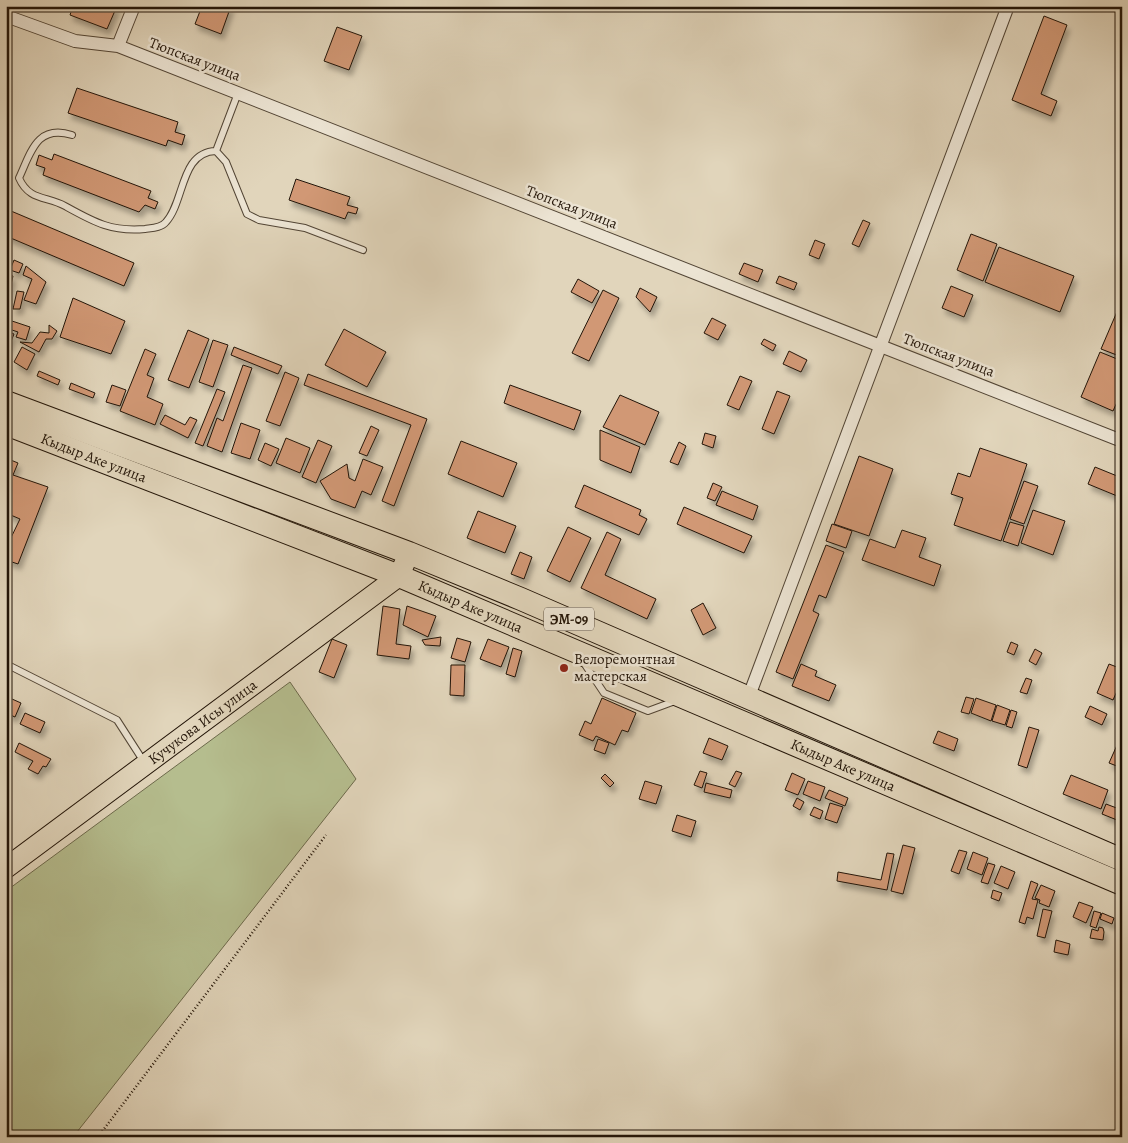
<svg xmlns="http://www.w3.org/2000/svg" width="1128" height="1143" font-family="Alegreya,serif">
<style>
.green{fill:#b5bd8e;stroke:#6c694b}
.building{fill:#d19875;stroke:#231508;filter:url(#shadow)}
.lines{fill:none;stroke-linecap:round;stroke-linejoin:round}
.lane-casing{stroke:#524535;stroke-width:8}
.street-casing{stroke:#524535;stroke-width:14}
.primary-casing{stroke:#231508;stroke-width:22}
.highway-casing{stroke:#231508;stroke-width:24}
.path{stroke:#231508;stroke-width:2.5;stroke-dasharray:1 2.5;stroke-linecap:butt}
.lane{stroke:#ece4d3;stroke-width:6}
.street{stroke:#ece4d3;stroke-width:12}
.primary{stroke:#e1d5bb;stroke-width:20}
.highway{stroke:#e1d5bb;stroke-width:22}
.poi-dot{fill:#8f2418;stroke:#ece4d3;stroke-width:2}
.labels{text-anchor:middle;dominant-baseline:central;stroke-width:5;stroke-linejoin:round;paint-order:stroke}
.shield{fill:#ece4d3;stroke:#5f5345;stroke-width:1}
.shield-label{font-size:14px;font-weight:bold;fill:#231508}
.street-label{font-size:15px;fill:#231508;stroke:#ece4d3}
.poi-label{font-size:15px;fill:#231508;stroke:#ece4d3;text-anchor:start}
</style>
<defs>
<filter id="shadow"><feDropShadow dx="3" dy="5.5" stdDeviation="2.5" flood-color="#0004"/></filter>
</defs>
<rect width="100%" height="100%" fill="#e1d5bb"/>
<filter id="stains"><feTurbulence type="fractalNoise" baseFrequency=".004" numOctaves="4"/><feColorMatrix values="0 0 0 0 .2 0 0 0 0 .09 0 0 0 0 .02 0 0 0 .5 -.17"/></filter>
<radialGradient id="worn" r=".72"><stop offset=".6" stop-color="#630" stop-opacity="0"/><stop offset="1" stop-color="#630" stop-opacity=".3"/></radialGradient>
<path class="green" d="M290,682L356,779L73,1137H6V891Z"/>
<path class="building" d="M73,6L98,7L117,6L107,29L70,15Z
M202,6H231L221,34L195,24Z
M1044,16L1067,25L1041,94L1057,101L1051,116L1012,100Z
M337,27L362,36L349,70L324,61Z
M77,88L178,122L175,132L185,135L182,145L168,140L166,146L68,113Z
M54,154L151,191L148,198L158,202L155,209L145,205L139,212L43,175L45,168L36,165L39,155L52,160Z
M296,179L350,197L347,205L358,208L356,214L348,212L345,219L289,200Z
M11,211L134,263L124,286L6,236V221Z
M863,220L870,223L859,247L852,244Z
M971,234L997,244L983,281L957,270Z
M815,240L825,244L819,259L809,255Z
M999,247L1074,276L1060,312L985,282Z
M14,260L23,264L19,273L10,270Z
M744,263L763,270L758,282L739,274Z
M26,266L46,282L36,304L24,300L32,279L23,275Z
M6,274L13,276L7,301L6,300Z
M779,276L797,283L794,290L776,283Z
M578,279L599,291L592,303L571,292Z
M951,286L973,295L964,317L942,308Z
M640,288L657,297L650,312L636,297Z
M603,290L619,298L589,361L572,353Z
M17,291L24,292L20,309H13Z
M73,298L125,321L111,354L60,337Z
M1122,300V357L1101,349Z
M712,318L726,325L718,340L704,333Z
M12,321L30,327L26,340L16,337L18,332L9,329Z
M49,325L57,331L52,339H46L39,352L20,342L32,343L40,332L49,333Z
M344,329L386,352L367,387L325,365Z
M188,330L209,339L189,388L168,380Z
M6,331L14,334L6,354Z
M764,339L776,345L773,351L761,344Z
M213,340L228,345L213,387L199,382Z
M22,347L35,354L27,370L14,362Z
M234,347L282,366L278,374L231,355Z
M145,349L156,354L147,375L154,378L147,397L163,404L155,425L120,411Z
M789,351L807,360L801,372L783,364Z
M1100,352L1122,361V391L1113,411L1081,397Z
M243,365L252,368L222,452L207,446L217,418L223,421Z
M39,371L60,380L58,385L37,376Z
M285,372L299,378L280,426L266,421Z
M308,374L427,419L394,506L382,501L411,425L304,385Z
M740,376L752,381L739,410L727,405Z
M71,383L95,393L93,398L69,389Z
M112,385L126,390L120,406L106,402Z
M510,385L581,411L574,430L504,403Z
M217,389L225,392L203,446L195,443Z
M777,391L790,396L774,434L762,429Z
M620,395L659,412L645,445L603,427Z
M165,415L185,425L190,417L197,420L188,438L160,424Z
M241,423L260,430L250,459L231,453Z
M371,426L379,430L367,456L359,453Z
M600,430L640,447L631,473L600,460Z
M705,433L716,436L713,448L702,444Z
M286,438L310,448L300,473L276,463Z
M318,440L332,446L316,483L302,477Z
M461,441L517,463L503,497L448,474Z
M679,442L686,446L678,465L670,462Z
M265,443L279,449L271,466L258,460Z
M980,448L1027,464L1001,541L954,525L963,498L951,494L958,473L970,477Z
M859,456L893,469L869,536L834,524Z
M6,458L18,463L13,475L48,487L18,564L6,560V548L20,519L6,513Z
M363,459L383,467L371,495L362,491L355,508L331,499L320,481L347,464L349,478L355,481Z
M1095,467L1122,478V498L1088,484Z
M1024,481L1038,486L1024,524L1010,519Z
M713,483L722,487L715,501L707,498Z
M584,485L641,510L639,515L647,519L639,535L575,507Z
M722,491L758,506L753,520L716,505Z
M684,507L752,536L744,553L677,524Z
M1033,510L1065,521L1053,555L1021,543Z
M478,511L516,526L505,553L467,538Z
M1010,522L1024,526L1018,546L1003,541Z
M832,524L852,531L846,548L826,541Z
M568,527L591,538L570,582L547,571Z
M902,530L926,538L919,557L941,565L934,586L862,560L870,539L895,548Z
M607,532L621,539L605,575L656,599L647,619L581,588Z
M826,545L844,552L826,598L819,595L813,611L819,614L793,679L776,672Z
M520,552L532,557L524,579L511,574Z
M703,603L716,628L703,635L691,610Z
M383,606L400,609L396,644L411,646L409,659L377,655Z
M407,606L436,616L428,637L403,625Z
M441,637L440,646L425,645L422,640Z
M457,638L471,642L465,662L451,658Z
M332,639L347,645L334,678L319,672Z
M488,639L509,647L501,667L480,659Z
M1011,642L1018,645L1014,655L1007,652Z
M513,648L522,651L515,677L506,674Z
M1035,649L1042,653L1036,665L1029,661Z
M801,664L817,671L815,676L836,685L829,701L792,686Z
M1109,664L1122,669V680L1113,700L1097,693Z
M451,665H465L464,696L450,695Z
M1026,678L1032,680L1027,694L1020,692Z
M966,697L974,699L969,714L961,712Z
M602,698L636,713L628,732L622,730L615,745L596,736L593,741L579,735L585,721L591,724Z
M976,698L996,705L991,721L971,713Z
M12,699L21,703L15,717L6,713Z
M997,705L1010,710L1005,725L992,721Z
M1090,706L1107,714L1102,725L1085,717Z
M1011,710L1017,712L1012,728L1006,726Z
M25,713L45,722L40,733L20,724Z
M1029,727L1039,730L1027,768L1018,765Z
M938,731L958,739L954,751L933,743Z
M1122,734V768L1109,763Z
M709,738L728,746L722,760L703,753Z
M598,739L609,743L605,754L594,750Z
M19,743L51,759L46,767L43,766L38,774L28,769L33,761L15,752Z
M700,771L707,773L702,788L694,785Z
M736,771L742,773L735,787L729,784Z
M792,773L805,779L798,795L785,790Z
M605,774L614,783L610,787L601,778Z
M1071,775L1108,790L1101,809L1063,794Z
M645,781L662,786L656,804L639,799Z
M808,781L825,787L820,801L803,794Z
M706,783L732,790L730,798L704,792Z
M829,790L848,798L845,806L825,798Z
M797,798L804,802L800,810L793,806Z
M830,803L843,807L837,823L825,819Z
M1106,804L1122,810L1117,820L1102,814Z
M814,807L823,811L820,819L810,815Z
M677,815L696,821L691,837L672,831Z
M903,845L915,848L903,894L891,891Z
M959,850L967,852L959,874L951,871Z
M973,852L988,858L982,875L967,869Z
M887,853L894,854L887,890L837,881L838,872L881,880Z
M988,863L995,865L988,884L981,882Z
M1001,866L1015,872L1008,889L994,883Z
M1031,881L1038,884L1032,899L1038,900L1033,919L1027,917L1025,924L1019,922Z
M1041,885L1055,891L1049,907L1039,903L1040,900L1035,898Z
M993,890L1002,893L999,901L991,898Z
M1079,902L1093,907L1086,923L1073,917Z
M1043,909L1052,911L1045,938L1037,936Z
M1094,911L1101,913L1096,928L1090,926Z
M1102,913L1114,918L1112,924L1100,919Z
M1099,927L1103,928L1104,932L1103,940L1090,938L1092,929L1098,931Z
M1056,940L1070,944L1068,955L1054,952Z"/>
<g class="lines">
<g class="lane-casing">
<path id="lane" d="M72,135C37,124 31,152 19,178C29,201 47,196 65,206C94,222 111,232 145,229C152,228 161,228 166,222C185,201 180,152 216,151L238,93
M216,151L226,162L247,214L259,220L305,228L363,250
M584,663L604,693L648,711L675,701
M6,664L117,720L144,762"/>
</g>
<g class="street-casing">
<path id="street" d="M6,16L75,41L118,46L1122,441
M118,46L134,6
M749,696L1008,6"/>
</g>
<g class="primary-casing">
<g id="primary">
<path id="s1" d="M6,868L399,576L409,553"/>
</g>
</g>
<g class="highway-casing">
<g id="highway">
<path d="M6,402L409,553L521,599L1122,860"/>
<path id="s2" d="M6,424L399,576L1122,884"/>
</g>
</g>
<path class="path" d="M98,1137L326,835"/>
<use href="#lane" class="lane"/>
<use href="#street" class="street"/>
<use href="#primary" class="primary"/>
<use href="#highway" class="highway"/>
</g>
<circle class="poi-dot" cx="564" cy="668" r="5"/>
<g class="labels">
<rect class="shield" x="544" y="607.5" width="50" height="23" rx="4"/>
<g class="shield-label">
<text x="569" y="619">ЭМ-09</text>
</g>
<g class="street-label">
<text transform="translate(195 59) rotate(21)">Тюпская улица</text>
<text transform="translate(572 207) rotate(21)">Тюпская улица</text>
<text transform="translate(949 355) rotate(21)">Тюпская улица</text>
<text stroke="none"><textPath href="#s2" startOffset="94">Кыдыр Аке улица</textPath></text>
<text stroke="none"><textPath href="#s2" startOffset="499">Кыдыр Аке улица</textPath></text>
<text stroke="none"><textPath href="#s1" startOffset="245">Кучукова Исы улица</textPath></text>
<text stroke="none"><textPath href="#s2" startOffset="904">Кыдыр Аке улица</textPath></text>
</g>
<g class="poi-label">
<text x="574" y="659">Велоремонтная<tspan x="574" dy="17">мастерская</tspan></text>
</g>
</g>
<rect width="1128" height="1143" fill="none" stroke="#e1d5bb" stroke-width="25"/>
<rect x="8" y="8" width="1113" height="1128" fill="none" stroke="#231508" stroke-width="2.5"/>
<rect x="12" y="12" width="1103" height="1118" fill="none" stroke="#231508"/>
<rect width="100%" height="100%" filter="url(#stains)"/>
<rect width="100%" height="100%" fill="url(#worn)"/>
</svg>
